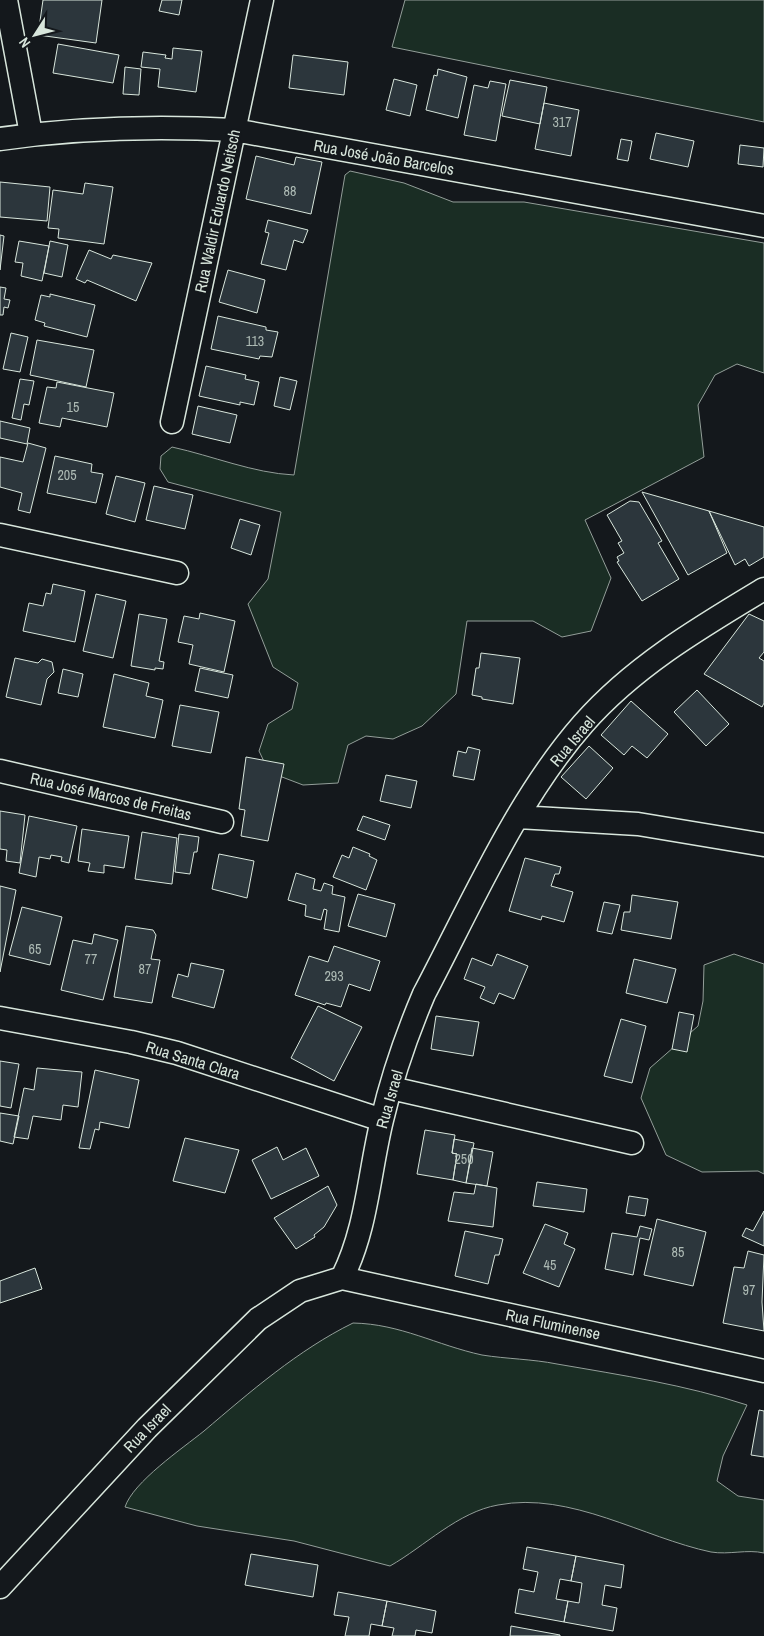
<svg xmlns="http://www.w3.org/2000/svg" width="764" height="1636" font-family="'Archivo Narrow',sans-serif">
<style>
.green{fill:#1a2d24;stroke:#939e99}
.building{fill:#2c363c;stroke:#d8e6dc}
.lines{fill:none;stroke-linecap:round;stroke-linejoin:round}
.minor-casing{stroke:#d8e6dc;stroke-width:25}
.minor{stroke:#14181c;stroke-width:22}
.labels{text-anchor:middle;dominant-baseline:central;stroke-width:4;stroke-linejoin:round;paint-order:stroke}
.number-label{font-size:14px;fill:#adbab4}
.street-label{font-size:16px;fill:#d8e6dc;stroke:#14181c}
</style>
<rect width="100%" height="100%" fill="#14181c"/>
<path class="green" d="M405,0H764V122L392,47Z
M350,171L404,183L453,202H524L764,243V373L737,364L715,375L698,405L704,457L585,520L611,578L591,631L562,637L533,621H467L456,694L422,726L393,739L366,736L348,745L338,783L303,785L269,772L259,751L268,724L292,709L298,683L273,667L248,604L268,579L281,512L168,482L160,469L161,456L172,447C213,456 253,473 294,475L345,175Z
M734,954L764,964V1174L758,1171L702,1172L666,1155L641,1098L650,1068L698,1026L703,1001L704,965Z
M353,1323C401,1324 436,1345 482,1355C507,1359 532,1359 557,1364C621,1375 686,1385 747,1405L723,1456L717,1481L738,1496L764,1500V1553C747,1549 729,1555 711,1552C644,1538 570,1491 498,1505C458,1512 425,1546 390,1566L294,1541L197,1526L125,1507C133,1482 183,1448 204,1431C250,1392 298,1350 353,1323Z"/>
<path class="building" d="M43,0H102L96,43L38,35Z
M162,0H182L179,15L159,11Z
M58,44L119,55L113,83L53,73Z
M173,48L202,51L196,92L158,87L160,69L141,67L143,52L166,55L165,58L172,59Z
M293,55L348,62L344,95L289,88Z
M125,67L141,69L139,95L123,94Z
M438,69L467,77L458,118L426,110L434,75L437,76Z
M394,79L417,85L410,116L386,110Z
M510,80L547,87L540,124L502,116Z
M490,81L506,84L496,141L464,135L474,85L488,88Z
M544,103L579,110L571,156L535,149Z
M656,133L694,141L688,167L650,159Z
M621,139L632,141L628,161L617,159Z
M740,145L764,148L763,167L738,164Z
M256,156L294,165L296,157L322,162L311,214L246,199Z
M0,182L50,187L47,221L0,217Z
M85,183L113,187L104,244L58,238L59,229L48,228L53,190L83,194Z
M268,220L308,230L303,243L294,240L286,270L261,264L269,233L265,232Z
M0,235L4,236L0,270Z
M19,241L49,246L42,281L21,276L23,263L15,262Z
M50,241L68,245L62,277L44,273Z
M89,250L111,259L113,255L152,263L136,301L87,280L85,283L76,279Z
M228,270L265,280L257,313L219,302Z
M0,287L6,288L4,299L10,300L8,308L4,307L3,315H0Z
M50,294L95,305L87,337L44,326L45,323L35,320L41,295L50,297Z
M218,316L266,327V330L278,332L272,357L260,356L259,359L211,349Z
M11,333L28,337L20,372L3,369Z
M37,340L94,350L86,387L30,375Z
M206,366L246,375L245,379L259,382L254,405L240,402V405L199,396Z
M280,377L297,381L290,410L274,406Z
M20,379L34,381L29,405L24,404L21,420L12,418Z
M57,382L114,393L107,427L62,418L60,427L39,423L47,387L56,388Z
M198,406L237,415L230,443L192,434Z
M0,421L30,428L27,444L0,438Z
M28,443L46,448L30,513L18,510L22,493L0,487V457L23,462Z
M55,456L92,464L91,472L103,474L96,503L47,493Z
M116,476L145,483L135,522L106,514Z
M154,486L193,495L185,529L146,520Z
M642,492L709,511L727,553L688,575Z
M630,501L639,502L662,541L658,543L679,579L642,601L617,562L619,561L617,557L624,553L618,543L622,541L607,515Z
M709,511L764,527V557L749,566L745,559L735,565Z
M240,519L260,525L251,555L231,548Z
M53,584L85,591L75,642L23,631L29,603L43,606L46,593L51,594Z
M96,594L126,601L113,658L83,651Z
M200,613L235,621L224,672L189,664L193,645L178,642L184,616L199,619Z
M139,614L167,619L159,661L164,662L163,669L155,668V670L131,666Z
M749,614L764,621V652L759,658L764,661V703L762,707L704,674Z
M481,653L520,658L513,704L482,699V697L472,695L476,668H479Z
M15,658L38,663L42,659L52,662L54,672L47,679L41,705L6,697Z
M200,668L233,675L228,698L195,691Z
M63,669L83,674L78,697L58,693Z
M114,674L149,683L146,696L163,700L155,738L103,727Z
M697,690L729,724L706,746L674,712Z
M631,701L668,734L647,758L632,746L624,755L601,735Z
M180,705L219,712L211,753L172,746Z
M589,746L613,768L586,799L561,777Z
M468,747L480,750L474,780L453,776L458,751L466,753Z
M246,757L284,764L268,841L241,836L245,810L239,809Z
M386,775L417,781L411,808L380,801Z
M0,811L25,815L20,863L6,861L7,850L0,849Z
M29,816L77,826L69,863L61,861L62,857L51,855L50,859L39,857L36,877L19,873Z
M363,816L390,825L385,840L357,830Z
M82,829L129,836L124,868L104,865V873L88,871L90,863L78,861Z
M142,832L177,838L172,884L135,879Z
M179,834L199,837L197,852H194L190,874L175,872Z
M353,847L370,854L369,856L377,860L366,890L333,877L342,855L349,858Z
M219,854L254,861L247,898L212,889Z
M525,858L561,867L559,874H555L551,886L573,892L564,922L542,916L541,920L509,911Z
M296,873L315,879L313,889L321,891L324,883L333,886L332,894L345,897L339,932L324,929L327,910L324,909L321,920L305,916L306,905L288,900Z
M0,886L16,890L0,972Z
M358,894L395,904L386,937L348,926Z
M632,895L678,902L671,939L621,930L624,912H630Z
M604,902L620,905L612,934L597,931Z
M22,907L62,917L50,965L9,955Z
M126,926L153,930L156,935L151,959L160,960L152,1003L114,997Z
M94,934L118,940L103,1000L61,990L73,940L92,944Z
M334,946L380,961L370,991L349,984L341,1007L326,1003L325,1005L295,995L309,956L328,962Z
M497,954L528,966L514,999L499,993L494,1004L480,998L485,987L464,979L472,958L492,966Z
M634,959L676,969L667,1003L626,993Z
M191,963L224,970L214,1008L172,997L178,974L188,977Z
M318,1006L362,1027L334,1081L291,1058Z
M679,1012L694,1015L687,1052L672,1049Z
M436,1016L479,1022L473,1056L431,1049Z
M621,1019L646,1026L632,1083L604,1076Z
M0,1061L19,1064L11,1108L0,1106Z
M37,1068L82,1072L78,1107L63,1105L61,1120L33,1116L28,1139L14,1137L24,1088L34,1090Z
M95,1070L139,1080L129,1128L100,1122L99,1130L95,1129L90,1149L79,1148Z
M0,1113L19,1116L13,1144L0,1141Z
M425,1130L455,1135L452,1153L457,1154L453,1180L417,1174Z
M185,1138L239,1150L225,1193L173,1181Z
M454,1139L474,1143L466,1183L453,1180L457,1154L452,1153Z
M277,1147L283,1160L306,1148L319,1176L271,1199L252,1160Z
M472,1148L493,1152L487,1186L466,1183Z
M537,1182L587,1189L584,1212L533,1206Z
M476,1184L497,1188L493,1227L448,1221L454,1192L474,1194Z
M328,1186L337,1205L324,1227L314,1235L315,1237L296,1249L274,1218Z
M629,1196L648,1199L645,1216L626,1213Z
M764,1211V1246L742,1236L746,1228L753,1231Z
M657,1219L706,1232L693,1286L644,1275Z
M545,1224L568,1233L564,1244L575,1249L559,1287L523,1273Z
M640,1226L652,1229L649,1240L640,1238L633,1275L605,1269L612,1233L637,1237Z
M465,1231L503,1239L499,1255H495L488,1284L455,1276Z
M748,1251L764,1255L762,1302L764,1331L723,1323L734,1267L744,1268Z
M35,1268L42,1289L0,1303V1281Z
M759,1410L764,1411V1457L751,1455Z
M527,1547L576,1556L571,1581L560,1579L556,1599L568,1601L564,1622L515,1613L519,1589L534,1592L538,1572L523,1569Z
M251,1554L318,1565L313,1597L245,1585Z
M576,1556L624,1565L621,1588L605,1585L602,1605L617,1608L613,1631L564,1622L568,1601L579,1603L582,1583L571,1581Z
M338,1592L387,1601L382,1626L371,1624L369,1636H345L349,1617L334,1615Z
M387,1601L436,1611L432,1633L416,1630L415,1636H392L394,1628L382,1626Z
M511,1626L560,1635V1636H510Z"/>
<g class="lines">
<g class="minor-casing">
<path id="minor" d="M6,0L31,134
M0,139C77,128 157,126 234,130L764,226
M172,422L262,0
M0,535L177,573
M0,771L222,822
M518,817L638,824L764,845
M0,1018L131,1042L177,1053L382,1120
M391,1088L632,1143
M342,1278L764,1371
M0,1587L147,1428L258,1319L300,1291L342,1278C367,1229 369,1173 382,1120C392,1077 407,1034 424,994C471,905 517,799 583,724C633,667 699,628 764,589"/>
</g>
<use href="#minor" class="minor"/>
</g>
<g class="labels">
<g class="number-label">
<text x="562" y="122">317</text>
<text x="290" y="191">88</text>
<text x="255" y="341">113</text>
<text x="73" y="407">15</text>
<text x="67" y="475">205</text>
<text x="35" y="949">65</text>
<text x="91" y="959">77</text>
<text x="145" y="969">87</text>
<text x="334" y="976">293</text>
<text x="464" y="1159">250</text>
<text x="678" y="1252">85</text>
<text x="550" y="1265">45</text>
<text x="749" y="1290">97</text>
</g>
<g class="street-label">
<text transform="translate(384 157) rotate(10)">Rua José João Barcelos</text>
<text transform="translate(217 211) rotate(-78)">Rua Waldir Eduardo Neitsch</text>
<text transform="translate(572 741) rotate(-50)">Rua Israel</text>
<text transform="translate(111 796) rotate(13)">Rua José Marcos de Freitas</text>
<text transform="translate(193 1060) rotate(17)">Rua Santa Clara</text>
<text transform="translate(389 1099) rotate(-74)">Rua Israel</text>
<text transform="translate(553 1324) rotate(12)">Rua Fluminense</text>
<text transform="translate(147 1428) rotate(-46)">Rua Israel</text>
</g>
</g>
<g transform="translate(35 35) rotate(234)" stroke="#14181c" stroke-width="4" paint-order="stroke">
<path d="M0-4L9 19L0 12L-9 19Z" fill="#d8e6dc"/>
<text y="-8" font-size="14" font-weight="bold" text-anchor="middle" fill="#d8e6dc">N</text>
</g>
</svg>
